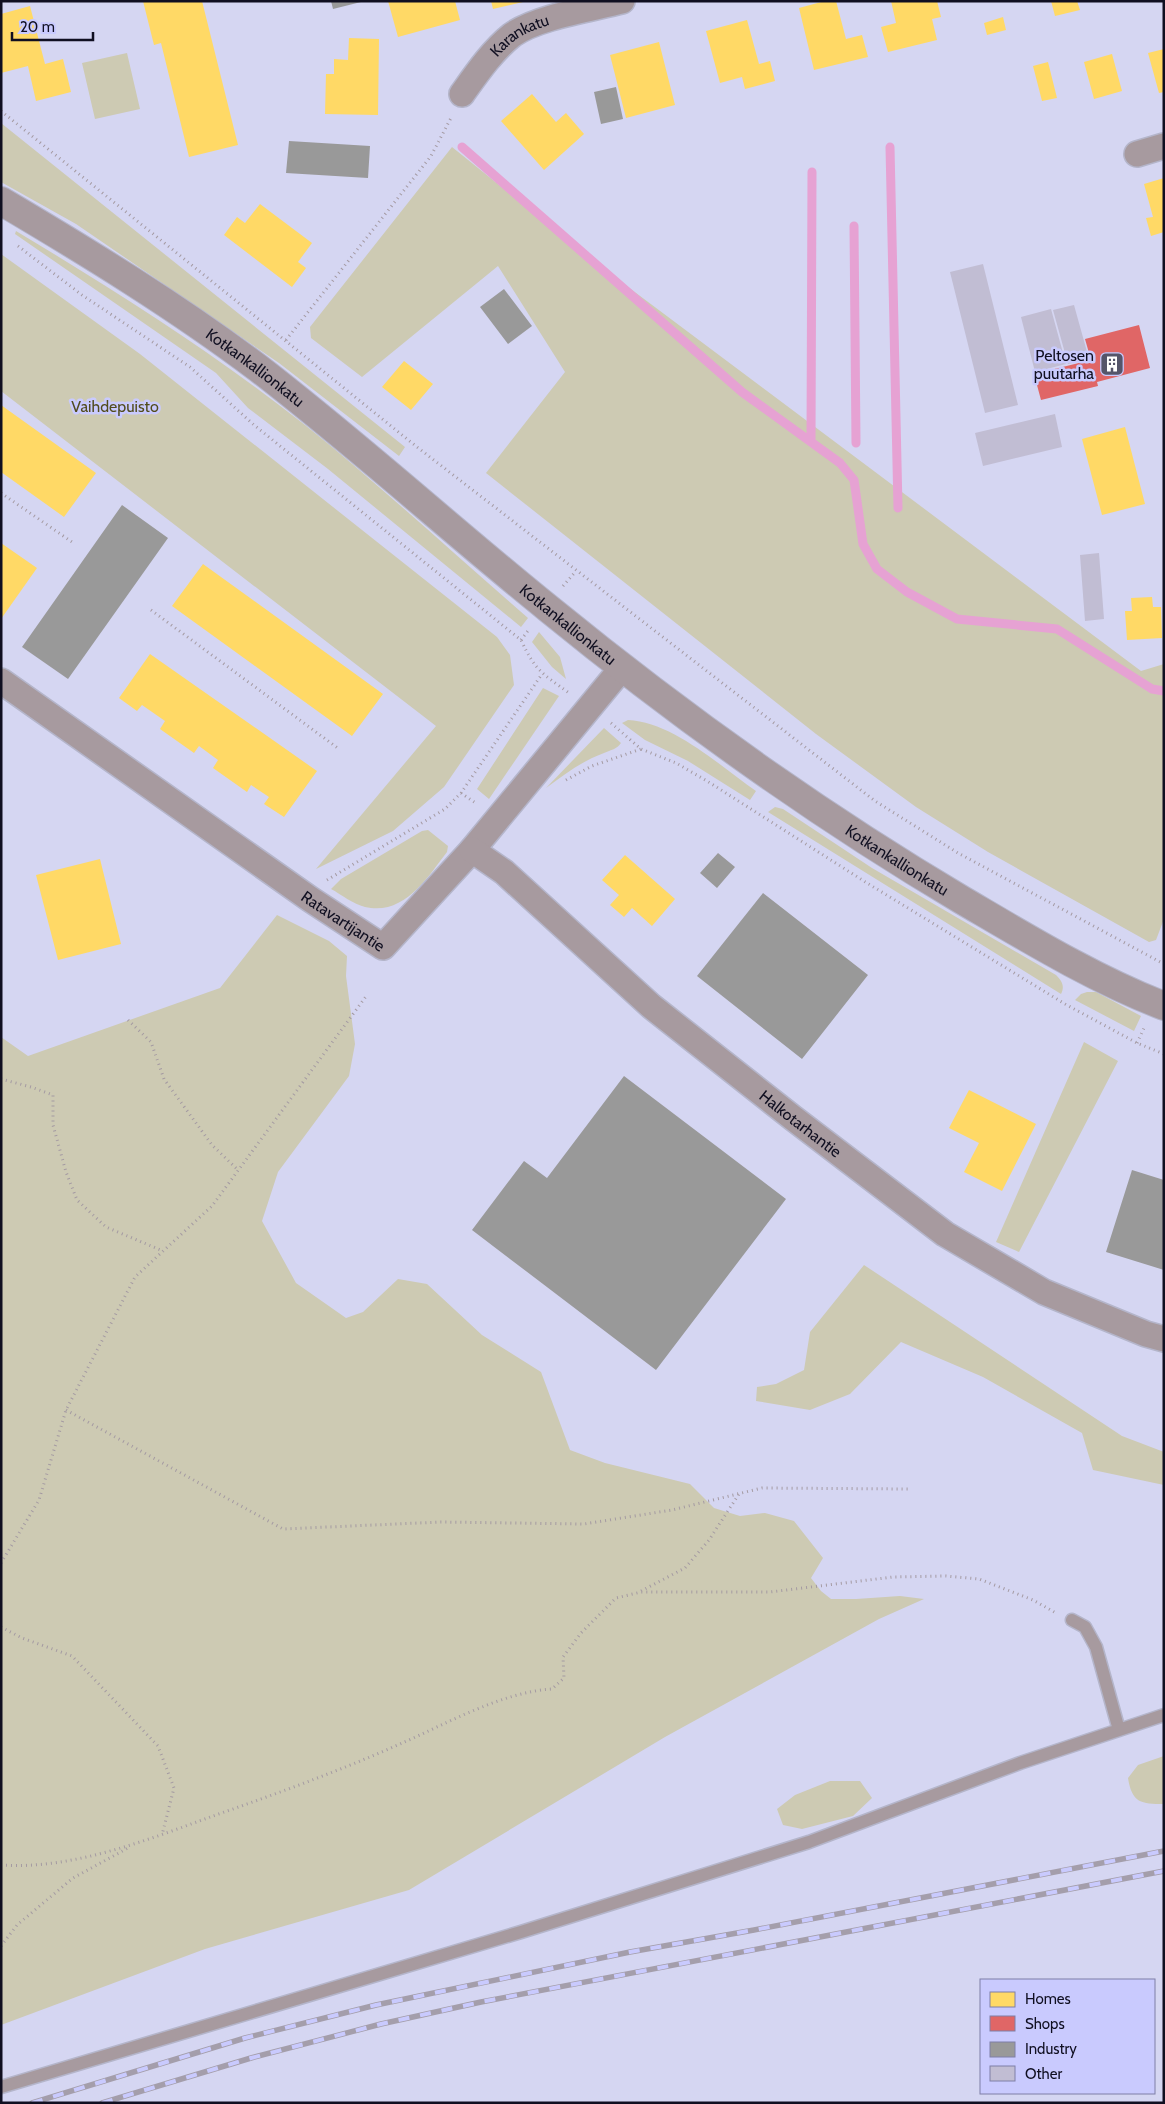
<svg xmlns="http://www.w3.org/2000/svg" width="1165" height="2104" font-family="Cabin,sans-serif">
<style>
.green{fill:#cdcab3}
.homes{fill:#ffd966}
.shops{fill:#e06666}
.industry{fill:#999}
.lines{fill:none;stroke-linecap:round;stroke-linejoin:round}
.stream{stroke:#e6a2d3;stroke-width:9}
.building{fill:#c1bdd3}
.service-casing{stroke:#b4b5ca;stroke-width:15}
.minor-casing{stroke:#b4b5ca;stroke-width:28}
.tertiary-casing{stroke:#b4b5ca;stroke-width:30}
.path{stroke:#a49aa2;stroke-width:3;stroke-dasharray:1 4;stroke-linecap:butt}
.service{stroke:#a79a9f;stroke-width:12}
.minor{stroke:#a79a9f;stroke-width:25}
.tertiary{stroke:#a79a9f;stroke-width:28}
.rail-casing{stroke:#a49eab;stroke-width:5.5}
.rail{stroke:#c9cafe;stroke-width:4;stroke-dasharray:11;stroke-linecap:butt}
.labels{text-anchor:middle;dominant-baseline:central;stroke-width:5;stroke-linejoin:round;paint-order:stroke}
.street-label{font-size:16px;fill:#100f21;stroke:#c9cafe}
.poi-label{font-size:16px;fill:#100f21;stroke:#c9cafe;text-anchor:end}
.park-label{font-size:16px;fill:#514c1d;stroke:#c9cafe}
</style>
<rect width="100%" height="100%" fill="#d5d6f2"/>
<path class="green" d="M127,53L140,109L95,119L82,63Z
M1,123L405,447L399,456L279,363L76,224L1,182Z
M452,147L592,260L1141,671L1164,664V919L1156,940L1149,942L988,852L916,807L816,734L486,473L565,372L498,266L362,377L311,338L310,327Z
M16,231C116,291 214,353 305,425C382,487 454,554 528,618L521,627L328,469L248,408L216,373L15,234Z
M1,254L140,354L497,637L510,655L514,685L444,787L393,831L316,869L436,726L1,391Z
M539,632L560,657L566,679L552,667L532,642Z
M543,688L559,696L489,799L477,789Z
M628,720C673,722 720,766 756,791L750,800L688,761L645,740L622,723Z
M604,728L621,743C617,749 611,750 604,753C582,761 565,774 546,788Z
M775,807L783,809L872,868L1056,975C1062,981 1065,986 1061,994L768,812Z
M428,830L448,846L447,852C427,878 404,916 365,907C353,904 342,895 331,889L341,879L422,831Z
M277,915L329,941L347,956L346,976L355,1044L349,1076L278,1172L262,1221L296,1283L346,1318L363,1312L398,1279L427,1284L482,1335L541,1372L570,1450L605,1463L690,1484L714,1508L740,1516L765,1513L794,1521L823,1558L811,1578L821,1591L831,1599H856L900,1596L924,1599L879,1619L665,1737L409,1890L205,1949L1,2025V1037L28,1056L220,988Z
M1087,992H1096L1141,1016L1134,1031L1075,1000L1081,994Z
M1084,1042L1118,1061L1019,1252L996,1242Z
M864,1265L1122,1436L1164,1452V1485L1093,1470L1082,1433L983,1377L901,1342L850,1394L810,1410L756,1401L757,1387L776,1384L804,1370L810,1332Z
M1164,1756V1804C1141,1804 1132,1803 1128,1778L1138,1765Z
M830,1781H860L872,1798L853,1816L802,1829L783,1825L777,1809L795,1795Z"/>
<path class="homes" d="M143,1H202L238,145L189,157L161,43L154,45Z
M388,1H455L460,20L398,37Z
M491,1H523V2L493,9Z
M825,1H836L846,39L862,35L868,57L814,70L799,8Z
M891,1H937L941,17L932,19L937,40L888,52L881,27L896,23Z
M1051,1H1077L1080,10L1055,16Z
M30,6L45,64L63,59L71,92L36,101L28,66L1,73V14Z
M1003,17L1006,30L987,35L984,23Z
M747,20L759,64L770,61L775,81L745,89L742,77L720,83L706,31Z
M349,38L379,39L378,115L325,114L326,74H334V59L348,60Z
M659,42L675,105L626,118L610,55Z
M1164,49V92L1159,93L1148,53Z
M1112,54L1122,91L1094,99L1084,62Z
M1048,62L1057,98L1042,101L1033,66Z
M532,94L556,122L566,113L584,134L544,170L501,121Z
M1164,178V232L1151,236L1146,218L1153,217L1144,184Z
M260,204L312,243L298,262L306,268L292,287L224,235L237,217L245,223Z
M404,361L433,384L411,410L382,387Z
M1,405L96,473L64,517L1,472Z
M1125,427L1145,504L1102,515L1082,439Z
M1,543L37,568L1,619Z
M203,564L383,694L352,736L172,606Z
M1152,597L1153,607H1161L1162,638L1127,640L1125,611H1132L1131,598Z
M150,654L317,771L284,817L264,804L269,797L251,785L247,792L213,768L218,760L199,746L194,753L160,729L165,721L142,705L137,711L119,698Z
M625,855L675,899L652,926L632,908L624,917L610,905L619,895L602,880Z
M100,859L121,944L58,960L36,875Z
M969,1090L1036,1124L1002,1191L964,1172L979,1143L949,1128Z"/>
<path class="shops" d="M1139,325L1150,368L1097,382L1098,386L1041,400L1034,374L1091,360L1085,339Z"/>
<path class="industry" d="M331,1H360L361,2L333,9Z
M616,87L623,119L601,124L594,92Z
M289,141L370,146L368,178L286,173Z
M504,289L532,326L508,344L480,307Z
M122,505L168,538L68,679L22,647Z
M718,853L735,867L717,888L700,873Z
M763,893L868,975L802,1059L697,976Z
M624,1076L786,1199L656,1370L472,1230L524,1161L547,1178Z
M1132,1170L1164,1180V1270L1106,1252Z"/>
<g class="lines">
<path class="stream" d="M462,147L742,392L840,463L854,480L863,544L877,569L907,592L957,619L1057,629L1152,689L1164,691
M890,147L898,508
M854,226L856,443
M811,442L812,172"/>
</g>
<path class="building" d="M983,264L1018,405L985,413L950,272Z
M1074,305L1089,359L1068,364L1053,310Z
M1051,309L1066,364L1035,372L1021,317Z
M1055,414L1062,447L983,466L975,433Z
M1099,553L1104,619L1085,621L1080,555Z"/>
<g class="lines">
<g class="service-casing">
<path id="service" d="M1072,1620L1085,1627L1096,1647L1119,1730
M1,2087L521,1932L809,1842L1020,1763L1164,1715"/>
</g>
<g class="minor-casing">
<g id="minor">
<path id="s1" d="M462,94C477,73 492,51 512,35C537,17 591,9 622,1"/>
<path d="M1137,154L1164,146"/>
<path id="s2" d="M1,681L310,899L383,947L472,850L622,668"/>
<path id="s3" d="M472,850L504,872L651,1006L793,1118L945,1234L1044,1292L1146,1334L1164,1339"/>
</g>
</g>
<g class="tertiary-casing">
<g id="tertiary">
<path id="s4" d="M1,201C89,253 177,307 258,368C358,445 451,530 549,609C679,715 817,814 962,900C1027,938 1094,979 1164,1006"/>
</g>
</g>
<path class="path" d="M1,111L417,447L875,801L958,853L1164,964
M18,246L82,295L190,367L254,425L521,640C536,672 542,673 569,693
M286,340L431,156L452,116
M1,493L72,542
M563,586L576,571
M151,610L339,749
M521,640L530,628
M611,723L641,749L676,763L707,781L867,883L1065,1004L1137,1043L1164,1054
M566,780L592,766L641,749
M461,793L477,804
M327,880L445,809L461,793L542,674
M128,1020L151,1042L164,1079L212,1145L238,1170
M1137,1043L1145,1026
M1,1079L31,1087L53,1095V1125L66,1172L77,1200L106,1227L163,1251
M66,1410L283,1529L441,1522L584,1524L672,1510L762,1488L908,1489
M1,1563L39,1500L66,1410L135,1277L212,1206L367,995
M641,1591L685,1568L709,1540L739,1494
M1,1627L22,1638L72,1656L158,1746L174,1788L162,1835
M1,1865C72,1870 147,1840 213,1816C276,1794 339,1771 400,1744C446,1724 502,1692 552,1689L564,1678L563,1657L581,1633L616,1598L641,1592H770L893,1577L946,1576L979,1579L1033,1600L1056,1613
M1,1946L17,1925L73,1878L128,1848"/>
<use href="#service" class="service"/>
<use href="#minor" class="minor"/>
<use href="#tertiary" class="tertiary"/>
<g class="rail-casing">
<path id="rail" d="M32,2103L245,2038L376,2005L630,1952L754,1930L1164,1851
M102,2103L251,2058L381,2024L481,2002L1164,1871"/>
</g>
<use href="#rail" class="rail"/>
</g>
<defs>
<g id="building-square" transform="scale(1.25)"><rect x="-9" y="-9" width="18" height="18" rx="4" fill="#55556a" stroke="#c9cafe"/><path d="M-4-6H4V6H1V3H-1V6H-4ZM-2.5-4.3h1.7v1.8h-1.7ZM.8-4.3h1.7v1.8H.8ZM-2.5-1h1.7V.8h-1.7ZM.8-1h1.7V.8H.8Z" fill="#fff"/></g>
</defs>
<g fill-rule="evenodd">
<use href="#building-square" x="1112" y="364"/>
</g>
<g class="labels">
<g class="street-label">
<text stroke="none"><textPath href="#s1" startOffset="84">Karankatu</textPath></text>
<text stroke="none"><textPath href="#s4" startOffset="304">Kotkankallionkatu</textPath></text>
<text stroke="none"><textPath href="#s4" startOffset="709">Kotkankallionkatu</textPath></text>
<text stroke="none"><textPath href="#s4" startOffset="1114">Kotkankallionkatu</textPath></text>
<text stroke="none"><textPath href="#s2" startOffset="418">Ratavartijantie</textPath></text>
<text stroke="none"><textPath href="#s3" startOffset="428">Halkotarhantie</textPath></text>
</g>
<g class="poi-label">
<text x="1094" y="355">Peltosen<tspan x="1094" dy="18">puutarha</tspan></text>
</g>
<g class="park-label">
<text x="115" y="406">Vaihdepuisto</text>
</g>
</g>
<rect width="1165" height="2104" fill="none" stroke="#100f21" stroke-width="5"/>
<rect x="980" y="1979" width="175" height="115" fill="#c9cafe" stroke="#7f7fa6"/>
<rect x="990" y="1992" width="25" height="15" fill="#ffd966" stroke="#7f7fa6"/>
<text x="1025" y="2004" font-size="15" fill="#100f21">Homes</text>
<rect x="990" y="2016" width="25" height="15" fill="#e06666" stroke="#7f7fa6"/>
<text x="1025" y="2029" font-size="15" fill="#100f21">Shops</text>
<rect x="990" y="2042" width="25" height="15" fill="#999999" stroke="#7f7fa6"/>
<text x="1025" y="2054" font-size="15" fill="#100f21">Industry</text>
<rect x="990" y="2066" width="25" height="15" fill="#c1bdd3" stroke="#7f7fa6"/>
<text x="1025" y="2079" font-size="15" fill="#100f21">Other</text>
<path d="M12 32v8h81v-8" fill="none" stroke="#100f21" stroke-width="2.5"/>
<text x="20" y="32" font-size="15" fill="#100f21" stroke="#c9cafe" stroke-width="4" paint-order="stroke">20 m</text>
</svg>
